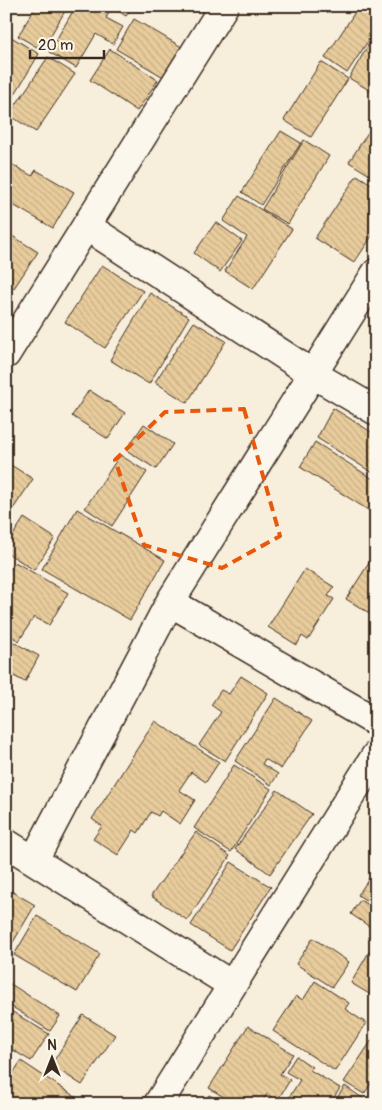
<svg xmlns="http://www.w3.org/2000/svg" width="382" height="1110" font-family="Pangolin,sans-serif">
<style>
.building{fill:url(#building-back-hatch);stroke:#3b2a1e}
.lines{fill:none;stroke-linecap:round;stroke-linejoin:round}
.minor-casing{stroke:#3b2a1e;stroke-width:31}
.minor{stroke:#fbf7ec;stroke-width:28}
.marked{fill:none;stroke:#e8590c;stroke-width:4;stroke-dasharray:10 6;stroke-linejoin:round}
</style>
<defs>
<pattern id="building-back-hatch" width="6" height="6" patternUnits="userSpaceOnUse" patternTransform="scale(1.25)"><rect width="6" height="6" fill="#e8cc9c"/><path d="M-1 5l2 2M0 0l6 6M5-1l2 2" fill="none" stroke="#c8af86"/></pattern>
</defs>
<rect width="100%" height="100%" fill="#f7eedc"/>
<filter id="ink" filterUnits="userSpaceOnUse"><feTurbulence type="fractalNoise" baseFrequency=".02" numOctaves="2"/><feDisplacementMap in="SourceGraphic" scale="10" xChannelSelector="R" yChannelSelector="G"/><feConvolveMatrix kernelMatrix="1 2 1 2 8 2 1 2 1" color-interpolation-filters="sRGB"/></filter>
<g filter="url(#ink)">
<path class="building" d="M36,6H68L42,50L18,36Z
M76,6L132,7L126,16L112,7L106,18L123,27L113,44L96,34L76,68L49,52Z
M359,6H373L376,8V29L347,73L325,58Z
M134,19L185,49L167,79L116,49Z
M376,32V91L374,93L349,78Z
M8,35L39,54L6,109V38Z
M110,49L158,80L137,111L90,80Z
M48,57L75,74L36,132L9,115Z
M321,62L348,79L311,137L284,120Z
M376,120V179L349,162Z
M281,131L301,143L261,205L242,192Z
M304,140L329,156L288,224L262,209Z
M6,161L32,176L36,170L74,192L53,228L6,201Z
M357,175L376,187V230L354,263L315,238Z
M239,196L292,229L253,289L225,271L247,237L223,221Z
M216,222L242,241L220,272L194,253Z
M6,232L38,252L14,288L6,283Z
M102,265L143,291L105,348L65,322Z
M150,293L189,317L149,384L110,360Z
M194,322L226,341L187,403L155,382Z
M89,390L125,413L108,439L72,416Z
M333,408L376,435V475L317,438Z
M144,424L173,444L156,469L126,450Z
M315,442L376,481V515L300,467Z
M120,455L147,472L112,526L85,508Z
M6,462L33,479L13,509L6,504Z
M77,509L165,560L130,620L42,569Z
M24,518L55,538L34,570L6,552V546Z
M376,552V617L346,599Z
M15,562L68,593L49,625L34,617L19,641L6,633V576Z
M305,569L334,587L328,596L334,599L308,640L302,636L297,645L268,627Z
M6,638L39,656L25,682L6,672Z
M241,676L268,693L225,761L199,745L221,712L211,705L221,690L229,694Z
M276,698L312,721L281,769L265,759L262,764L278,774L271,785L235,761Z
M155,721L219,762L206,782L191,772L179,790L195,800L180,824L161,811L158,816L151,812L138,833L134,830L118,855L93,839L102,826L92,819Z
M234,765L271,789L231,852L194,828Z
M277,790L312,814L270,874L235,849Z
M196,832L230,856L187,920L151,896Z
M231,862L271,887L230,950L191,925Z
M376,868V907L358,895Z
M6,888L35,905L12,944L6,941Z
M360,900L376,910V931L351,914Z
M37,916L100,954L77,992L14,955Z
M313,938L349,962L332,987L296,964Z
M369,952L376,956V998L351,983Z
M6,981L60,1016L50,1031L6,1003Z
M315,981L349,1003L345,1009L366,1023L335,1071L273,1031L296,996L303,1000Z
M6,1008L49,1034L31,1061L6,1046Z
M83,1015L115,1035L82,1085L51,1065Z
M248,1026L293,1054L280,1074L290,1080L277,1101L267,1094L261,1104H235L209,1088Z
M376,1034V1076L364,1094L344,1082Z
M296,1056L312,1067L310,1070L340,1088L330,1104H285L300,1080L286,1072Z
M21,1061L86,1104H6V1084Z
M345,1086L371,1104H333Z
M209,1095L225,1104H204Z"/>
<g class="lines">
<g class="minor-casing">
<path id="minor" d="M86,226L313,374L376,411
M6,354L224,6
M170,602L376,722
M6,843L232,985
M34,860L170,602L376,273
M158,1104L376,755"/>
</g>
<use href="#minor" class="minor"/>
</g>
</g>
<path class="marked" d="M244,409L280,536L222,568L144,545L115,460L165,412Z"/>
<rect width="382" height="1110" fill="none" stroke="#fbf7ec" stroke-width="25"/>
<rect x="12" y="12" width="357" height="1085" fill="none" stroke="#3b2a1e" stroke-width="2" filter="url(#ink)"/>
<g transform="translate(52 1058)" stroke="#fbf7ec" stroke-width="4" paint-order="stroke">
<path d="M0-4L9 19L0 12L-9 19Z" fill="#3b2a1e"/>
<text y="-8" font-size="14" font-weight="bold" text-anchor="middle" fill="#3b2a1e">N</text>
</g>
<path d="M30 50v8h74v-8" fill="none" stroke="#3b2a1e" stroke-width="2.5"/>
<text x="38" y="50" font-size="15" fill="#3b2a1e" stroke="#fbf7ec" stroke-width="4" paint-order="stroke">20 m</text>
</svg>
